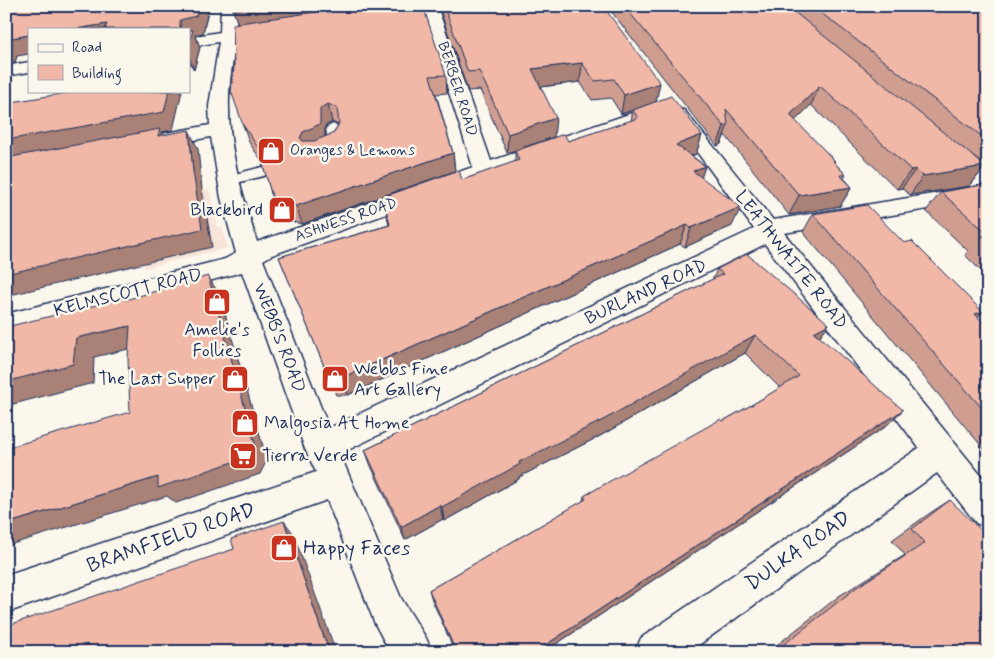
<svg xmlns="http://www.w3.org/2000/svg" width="994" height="658" font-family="Mynerve,sans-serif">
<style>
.built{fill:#f8e4d8}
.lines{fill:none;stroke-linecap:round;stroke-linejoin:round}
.lane-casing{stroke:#1b2f5e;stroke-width:3}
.street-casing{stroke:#1b2f5e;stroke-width:3}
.lane{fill:#fbf7ec;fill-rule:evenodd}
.street{fill:#fbf7ec;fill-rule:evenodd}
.wall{fill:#cf9e90;stroke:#1b2f5e;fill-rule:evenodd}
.shaded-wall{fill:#a98176;stroke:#1b2f5e}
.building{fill:#f1b8a8;stroke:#1b2f5e;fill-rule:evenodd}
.labels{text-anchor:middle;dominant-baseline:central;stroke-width:5;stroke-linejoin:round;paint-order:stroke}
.far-street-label{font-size:15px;fill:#1b2f5e;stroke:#fbf7ec}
.far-poi-label{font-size:15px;fill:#1b2f5e;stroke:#fbf7ec;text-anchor:start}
.poi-label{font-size:18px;fill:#1b2f5e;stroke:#fbf7ec;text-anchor:start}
.street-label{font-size:18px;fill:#1b2f5e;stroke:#fbf7ec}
.near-street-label{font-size:21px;fill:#1b2f5e;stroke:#fbf7ec}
.near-poi-label{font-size:21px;fill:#1b2f5e;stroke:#fbf7ec;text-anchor:start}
</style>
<rect width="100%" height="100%" fill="#fbf7ec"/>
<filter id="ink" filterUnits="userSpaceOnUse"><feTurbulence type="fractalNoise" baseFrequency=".02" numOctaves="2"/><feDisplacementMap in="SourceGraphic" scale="10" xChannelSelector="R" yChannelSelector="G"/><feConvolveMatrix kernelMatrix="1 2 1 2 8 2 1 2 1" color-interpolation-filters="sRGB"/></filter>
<g filter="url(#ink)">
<path class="built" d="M209,189L218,227H222L227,248L144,268L145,203Z"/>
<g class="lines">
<g class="lane-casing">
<path id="lane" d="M333,124L340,128C340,132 342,137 342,141C341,152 327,157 318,155L316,152L328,142L326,128Z
M266,166L271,168L273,171L271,174L229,185L224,183L222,180L224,177Z"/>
</g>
<g class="street-casing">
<path id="street" d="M221,6H237L236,29L250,30L252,33L250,36L236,39C233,62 228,85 229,108C229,153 244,199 257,242L473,167L423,12L386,18L380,16L378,13L380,10L400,6H441L438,9L491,161L667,101L674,103L676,109L684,110L773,220L988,185V199L784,233L988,484V528L976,523L937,473L689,652H635L641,638L919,448L765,244L340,454L401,598L426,638L432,652H390L375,624L327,500L6,613V575L316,472L305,449L242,272L6,336V314L225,259L236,253L221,198L211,137L155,147L148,145L145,141L148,137L155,135L210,125L209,106L219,42L189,47V37L220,32ZM668,113L754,229L329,428L263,260L272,255Z
M29,62V72L6,76V66Z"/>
</g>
<use href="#lane" class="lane"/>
<use href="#street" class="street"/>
</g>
<path class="wall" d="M6,6H209L203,33L195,35L200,47L194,70L189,62V29H29L17,56L15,62L6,64Z
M440,6H603L656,102L702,135L696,154L692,156L705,166L701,177L732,226L685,247L680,244L348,395H336L279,257L389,225L383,197L462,180L515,162V151L507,153L480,90L468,91L440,10ZM580,82L592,100L611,98L621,114L633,110L631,121L568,141L554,137L541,87Z
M607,6H988V172L983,169L970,186L910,195L902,188L897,189L811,105L795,121L835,161L834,162L846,175L844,178L852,187L840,206L789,215L725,135L721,144L717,146Z
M233,10L446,75L447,93L436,94L453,153L455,171L302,224L280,219L273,200L262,161L250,144L243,125L234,67L238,23ZM332,122L338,125L334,133L325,137V126Z
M988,184V278L965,255L968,251L926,211L941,192Z
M813,214L904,243L983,312L978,317L988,327V454L803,232Z
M717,269L829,324L819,337L885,427L544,652H455L432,600L429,590L583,501L584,496L723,421L755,403L780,388L745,353L600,436L519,477V479L444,521L443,519L405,540L371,466L365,450L713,279Z
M950,500L988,652H768L839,596L905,555L892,540L930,513Z"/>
<path class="shaded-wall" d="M199,6H209L203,33L195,35L200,47L194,70L189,57V29H180V20Z
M257,6H384L239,28L233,10Z
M107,24L109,29H75Z
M29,35V54L17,56L15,62L6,64V39Z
M582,63L580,82L531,88L532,69Z
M6,70L11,77L6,94Z
M660,83L656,102L621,114L624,95Z
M820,86L811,105L781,135L790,115Z
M169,91H182L173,130L162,132L169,147L6,161V140Z
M328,104L332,122L325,126V143L308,150L300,138L303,132L320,108Z
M556,118L554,137L507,153L508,134Z
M728,125L721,144L717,146L724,126Z
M189,130L198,149L202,189L212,247L6,296V274L193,171Z
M702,135L696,154L671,164L676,145Z
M453,153L455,171L302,224L296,206Z
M705,166L699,185L693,171Z
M985,166L970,186L910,195L923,176Z
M916,169L902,188L897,189L911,170Z
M852,187L840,206L789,215L799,195Z
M741,207L732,226L685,247L691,228Z
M687,225L680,244L348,395L341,378Z
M208,276L220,296L267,460L260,474L176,503L167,496L6,546V524L158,477Z
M983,312L965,329L975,314Z
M829,324L815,342L814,332Z
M130,326L146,345L94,357L93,383L6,406V382L76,338Z
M755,335L745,353L600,436L519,477V479L444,521L442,507L519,462Z
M903,410L885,427L544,652H535Z
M440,505L443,519L405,540L401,527Z
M284,521L293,533L336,652H330L323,635Z"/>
<path class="building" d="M6,6H199L196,16L180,20V29H105L107,24L75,29H29V35L6,39Z
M233,6H257L233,10Z
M357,6H423L446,75L430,76L453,153L296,206L273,200L261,158L266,157L268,151L265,148L257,146L243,125L231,91L234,67L233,24ZM328,104L337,108L339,123L334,133L314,141H303L300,138L303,132L320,124V108Z
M444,6H603L660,83L624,95L614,79L595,81L582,63L532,69L556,118L508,134L479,71L468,72Z
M624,6H787L985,166L923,176L916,169L911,170L820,86L790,115L835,161H833L846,175H840L852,187L799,195L726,109L728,125L724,126Z
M812,6H977L988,13V141Z
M189,30H193L189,45Z
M79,91H169L164,112L6,140V103Z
M671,96L702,135L676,145L705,166L693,171L741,207L691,228L687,225L341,378H329L279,257L390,225L383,197L459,170L462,180L519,160L515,151L564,134L568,141L638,118L633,110Z
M160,129L158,136L189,130L193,171L202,229L6,274V158Z
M988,184V234L941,192Z
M867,205L904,243L912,241L983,312L975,314L988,327V415L813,214Z
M988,235V241L982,236Z
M747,254L829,324L814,332L903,410L535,652H456L429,590L586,499L584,496L603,485L721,419L723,421L755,403L799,376L755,335L605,419L519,462L520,464L442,507L440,505L401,527L365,450L723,274L717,269Z
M208,276L255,444L247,457L158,488V477L6,524V448L130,412L128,358L130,326L76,338L73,364L6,382V327L125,298V300Z
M950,500L988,537V652H774L857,587L925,543L912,529Z
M284,521L323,635L330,652H6V626L234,549L231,539Z"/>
</g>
<defs>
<g id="shop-square" transform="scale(1.4375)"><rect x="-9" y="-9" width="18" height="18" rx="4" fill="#c8321e" stroke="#fbf7ec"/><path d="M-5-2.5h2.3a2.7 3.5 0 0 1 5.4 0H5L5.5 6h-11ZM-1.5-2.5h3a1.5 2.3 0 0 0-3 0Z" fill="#fff"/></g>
<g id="supermarket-square" transform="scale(1.4375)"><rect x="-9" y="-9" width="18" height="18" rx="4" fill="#c8321e" stroke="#fbf7ec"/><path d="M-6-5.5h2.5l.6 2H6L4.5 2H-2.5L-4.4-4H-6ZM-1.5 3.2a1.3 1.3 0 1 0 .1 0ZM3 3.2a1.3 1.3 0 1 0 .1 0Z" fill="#fff"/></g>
</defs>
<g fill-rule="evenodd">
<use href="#shop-square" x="271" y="151"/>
<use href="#shop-square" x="282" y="210"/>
<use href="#shop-square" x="217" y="302"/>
<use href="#shop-square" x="235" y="379"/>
<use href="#shop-square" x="335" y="379"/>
<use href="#shop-square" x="245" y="423"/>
<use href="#supermarket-square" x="243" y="456"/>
<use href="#shop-square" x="284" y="548"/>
</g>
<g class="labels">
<g class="far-street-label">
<text transform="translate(457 89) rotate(72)">BERBER ROAD</text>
<text transform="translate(346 220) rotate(-19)">ASHNESS ROAD</text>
</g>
<g class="far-poi-label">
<text x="290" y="151">Oranges &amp; Lemons</text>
</g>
<g class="poi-label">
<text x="263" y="210" text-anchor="end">Blackbird</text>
<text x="217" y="330" text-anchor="middle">Amelie's<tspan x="217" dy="21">Follies</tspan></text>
<text x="354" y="369">Webbs Fine<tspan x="354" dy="21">Art Gallery</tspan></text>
<text x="216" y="379" text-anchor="end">The Last Supper</text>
<text x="264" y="423">Malgosia At Home</text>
<text x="262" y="456">Tierra Verde</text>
</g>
<g class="street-label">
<text transform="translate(791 260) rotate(52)">LEATHWAITE ROAD</text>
<text transform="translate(646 292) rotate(-25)">BURLAND ROAD</text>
<text transform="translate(128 293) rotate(-14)">KELMSCOTT ROAD</text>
<text transform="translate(279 338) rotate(69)">WEBB'S ROAD</text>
</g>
<g class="near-street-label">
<text transform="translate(171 538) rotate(-19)">BRAMFIELD ROAD</text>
<text transform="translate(798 551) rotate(-35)">DULKA ROAD</text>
</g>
<g class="near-poi-label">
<text x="303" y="548">Happy Faces</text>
</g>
</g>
<rect width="994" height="658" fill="none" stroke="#fbf7ec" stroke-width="25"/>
<rect x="12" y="12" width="969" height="633" fill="none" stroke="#1b2f5e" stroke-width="2" filter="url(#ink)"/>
<rect x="28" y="28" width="162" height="65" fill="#fbf7ec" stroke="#a1a7b3"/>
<rect x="38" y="44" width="25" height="8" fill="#fbf7ec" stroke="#a1a7b3"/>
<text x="72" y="52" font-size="15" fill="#1b2f5e">Road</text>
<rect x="38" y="65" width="25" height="15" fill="#f1b8a8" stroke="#a1a7b3"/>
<text x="72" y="78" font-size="15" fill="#1b2f5e">Building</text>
</svg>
